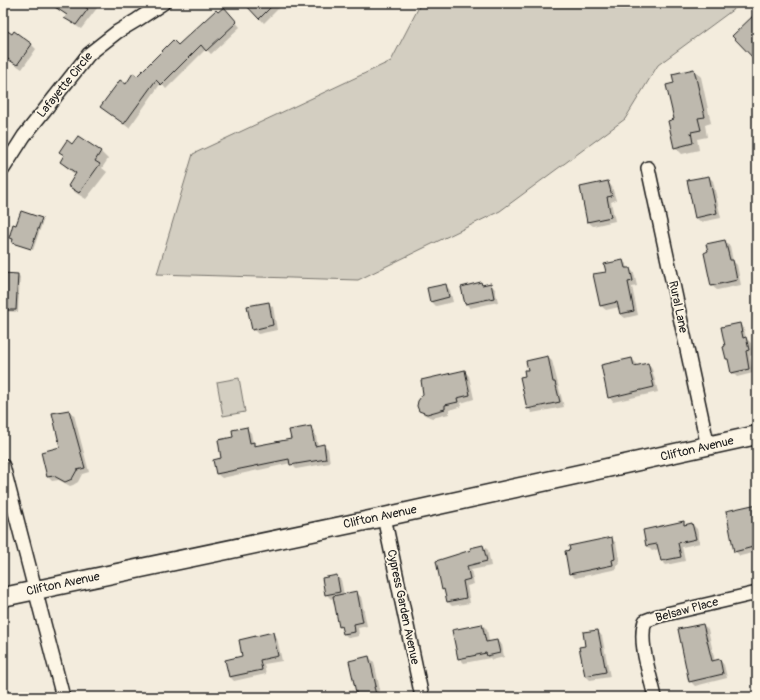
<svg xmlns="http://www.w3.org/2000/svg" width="760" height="700" font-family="Pangolin,sans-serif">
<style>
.green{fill:#d3cec1;stroke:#78756e}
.shadow{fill:#0003}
.building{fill:#beb9ae;stroke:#1c1c1c}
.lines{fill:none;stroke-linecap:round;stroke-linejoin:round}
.street-casing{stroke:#1c1c1c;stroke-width:16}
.secondary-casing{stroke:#1c1c1c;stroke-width:21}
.street{stroke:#fcf5e5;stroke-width:13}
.secondary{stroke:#fcf5e5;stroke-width:18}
.labels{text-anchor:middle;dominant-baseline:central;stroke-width:3.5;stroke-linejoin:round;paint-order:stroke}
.street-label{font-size:12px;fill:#1c1c1c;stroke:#fcf5e5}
</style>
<rect width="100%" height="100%" fill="#f3ecdd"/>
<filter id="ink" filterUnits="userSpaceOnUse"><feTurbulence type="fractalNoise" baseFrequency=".025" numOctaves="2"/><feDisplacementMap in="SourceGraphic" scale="8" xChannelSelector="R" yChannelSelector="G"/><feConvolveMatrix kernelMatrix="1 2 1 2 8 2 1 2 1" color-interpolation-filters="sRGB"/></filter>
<g filter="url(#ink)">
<path class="green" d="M421,3H742L658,65L625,119L500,211L358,280L157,274L193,154L391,61Z
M239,378L245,412L223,416L217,382Z"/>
<path class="shadow" d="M62,3H101L81,29L70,22L66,18L67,16L58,8Z
M249,3H284L264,23L247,5Z
M228,13L240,27L211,54L206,49L166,89L161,83L129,128L101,107L126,85L218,14Z
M3,29L12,35L31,44L36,49L22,69L3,56Z
M694,70L701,77L711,123L705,125L707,137L697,139L699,150L682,154L675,147V84Z
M78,137L101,152L108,159L102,168L107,172L86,199L76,193L69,186L76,175L68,169L61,162L65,156L60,152L73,145Z
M709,177L713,181L721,218L701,222L696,218Z
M608,182L612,187L616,200L611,202L615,221L593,226L588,222Z
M41,219L43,221L33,250L16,244L13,242L14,240L10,237L17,226Z
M725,241L730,246L733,261L737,265L741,285L717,290L712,286Z
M623,261L627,265L628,269H630L634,273L637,286L632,287L638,315L625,318L620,314L619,307L606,310L601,306L607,272Z
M3,274L18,275L20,277L18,312L3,311Z
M481,283L484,286L490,284L495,289L498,302L470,308L466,304Z
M445,285L450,290L453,302L436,306L431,301Z
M268,303L273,307L277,330L258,334L253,329Z
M740,324L744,329L746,338L751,343L753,355L750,356L753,373L737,377L732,372L729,361L727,358L726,347Z
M547,357L552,361L564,407L532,413L528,408L527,377L529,371Z
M632,359L637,364V366L648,364L652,369L658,392L613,402L609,397Z
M465,372L469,376L474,399L461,403L462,406L449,410V414L432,418L425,415L420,410Z
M69,411L74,415L89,472L82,474L78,482L73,485L70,486L59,480L52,481L48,477L62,448Z
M311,427L315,432L318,446L324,445L328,449L330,463L296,469L291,463L222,478L217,474L223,459L235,437L247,429L251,433L253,443L256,446L292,440Z
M757,505V552L740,556L735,551Z
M683,522L686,525L692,524L697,529L700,543L682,547L685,561L666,565L662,561L659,549L652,551L647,546L644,531Z
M611,538L616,543L620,564L616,565L617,569L575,578L570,573Z
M483,546L488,550L491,566L471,570L474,584L467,586L470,603L452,606L448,602L445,592L443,589L472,551Z
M336,576L341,580L344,595L356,592L361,597L367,626L358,628L359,636L349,638L344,634L343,629L340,626L334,598L331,599L326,594Z
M482,625L487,629L489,642L497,641L502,645L504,657L492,660L490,658L464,663L459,658Z
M703,625L708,629L715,662L720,660L724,665L727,678L695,686L690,681Z
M597,631L602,636L610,677L590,680L586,676L587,647Z
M273,633L277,638L282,661L264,664L266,674L234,681L230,677L244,657Z
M757,636V650L754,637Z
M369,657L374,662L380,690L378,691L379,697H340L339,693L353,690L358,695Z"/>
<path class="building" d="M49,3H79L88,9L76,25L64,18L67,15Z
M244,3H275L259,19Z
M224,7L237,22L206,51L201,45L161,85L156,80L124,124L100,107L120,80L126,84L133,73L137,76L173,40L178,45L216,10L218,12Z
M757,12V62L732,36Z
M3,28L12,34L14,31L32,44L17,65L3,56Z
M694,69L705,117L698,118L701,130L691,132L693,143L674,148L668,121L674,119L666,85L674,83L672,74Z
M78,136L101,151L95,161L100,164L79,193L68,186L76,173L60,162L64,155L59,152L67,140L72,144Z
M709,176L717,213L695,218L687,180Z
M608,181L612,196L607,197L611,217L587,222L580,187Z
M21,211L42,218L31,249L12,243L13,239L9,238L13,224L16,225Z
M725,240L730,260H733L737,280L711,286L704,253L708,251L706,244Z
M623,260L625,268H630L633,281L628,282L634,311L620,314L617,302L600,306L593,274L606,272L604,264Z
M3,273L18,274L16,310H3Z
M481,282L482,285L491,283L494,298L465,304L461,287Z
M446,284L449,297L430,302L427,288Z
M269,302L273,325L252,330L247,306Z
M740,323L743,338L746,337L749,350L746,351L749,369L731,373L728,359H726L723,347L725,346L721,327Z
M548,356L553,382H555L560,402L527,409L520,377L525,376L524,370H528L526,361Z
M632,358L634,366L648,363L654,387L608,398L601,365Z
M465,370L470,395L457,398L458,402L445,405V409L427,414L419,411L417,406L418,401L423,394L421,380Z
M69,410L85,468L77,470L72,479L65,482L54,476L47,477L41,452L60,447L52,413Z
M311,426L315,446L324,444L326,459L290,465L289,459L216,474L213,460L221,458L218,440L233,437L232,430L247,427L250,443L254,442V446L291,439L289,430Z
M757,504V546L734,552L726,511Z
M684,521V525L692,523L696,539L678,543L681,557L661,561L657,544L646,546L643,530Z
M612,537L615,559L612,560L613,565L569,574L565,551L570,550L569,546Z
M483,545L487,561L467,566L470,579L463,581L466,598L447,602L444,589L442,590L436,561L471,550L470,548Z
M337,575L340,592L325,595L322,578Z
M357,591L363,622L354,624L355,632L343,634L341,626L339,627L333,596Z
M482,624L486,642L497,640L500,653L487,656L486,653L458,659L452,630Z
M703,624L712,661L720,659L723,674L689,682L678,629Z
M598,630L606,672L585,676L579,647L585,646L583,632Z
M273,632L278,656L260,660L262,670L229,677L225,660L242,656L239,640Z
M369,656L376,686L374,687L376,694L357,697L349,661Z"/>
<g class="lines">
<g class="street-casing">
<path id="street" d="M648,168L708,447
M3,169L24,136L89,54L117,32L137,20L163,3
M3,466L63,697
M384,517L422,697
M655,697C650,675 638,642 645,621L658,616L757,593"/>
</g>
<g class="secondary-casing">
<path id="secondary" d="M3,597L384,517L757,435"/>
</g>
<use href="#street" class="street"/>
<use href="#secondary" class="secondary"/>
</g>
</g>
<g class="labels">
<g class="street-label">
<text transform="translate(65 85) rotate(-51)">Lafayette Circle</text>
<text transform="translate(678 307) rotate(78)">Rural Lane</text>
<text transform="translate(697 449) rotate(-13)">Clifton Avenue</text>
<text transform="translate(380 517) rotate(-12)">Clifton Avenue</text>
<text transform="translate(63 584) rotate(-12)">Clifton Avenue</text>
<text transform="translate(403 607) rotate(78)">Cypress Garden Avenue</text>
<text transform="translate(687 610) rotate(-15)">Belsaw Place</text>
</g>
</g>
<rect width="760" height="700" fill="none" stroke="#fcf5e5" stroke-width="16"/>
<rect x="8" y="8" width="744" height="684" fill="none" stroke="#1c1c1c" stroke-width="1.5" filter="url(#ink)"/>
</svg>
